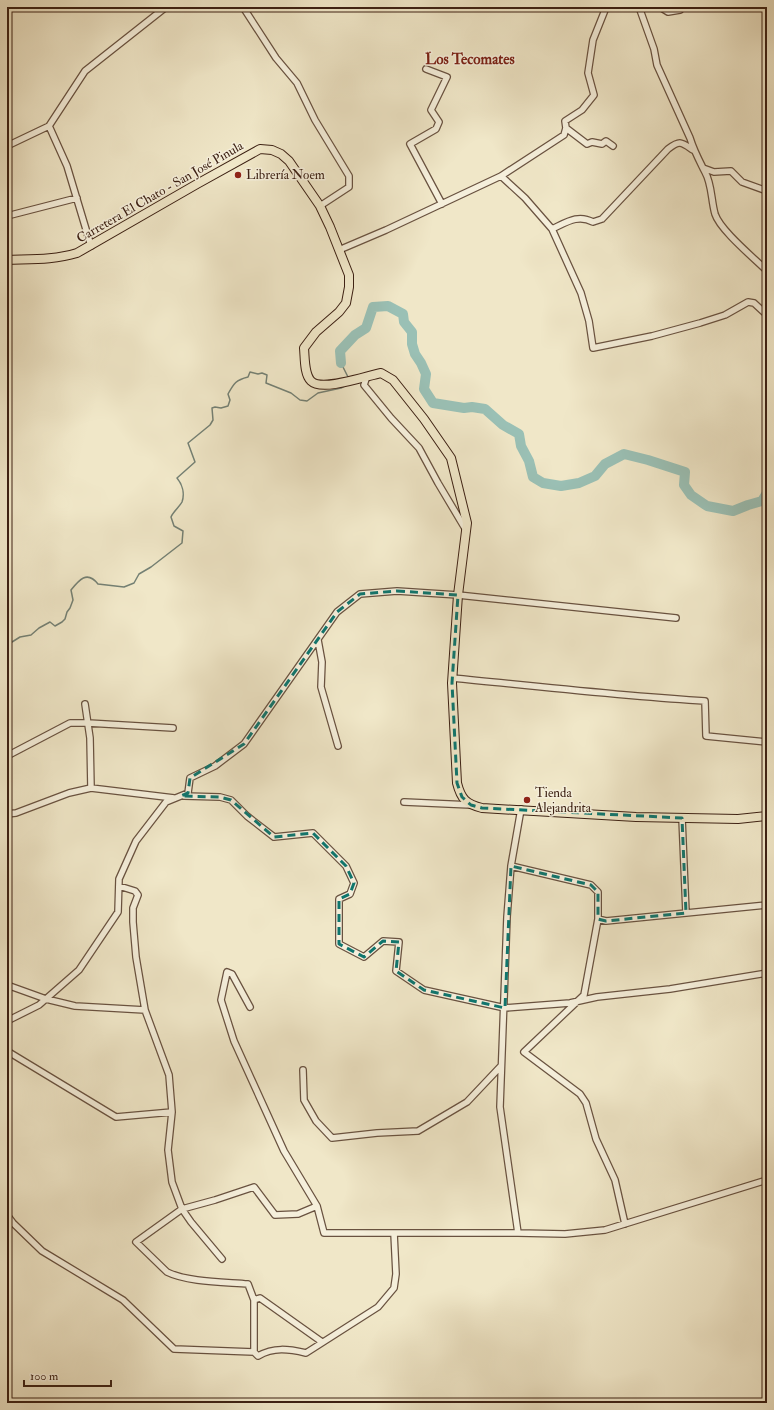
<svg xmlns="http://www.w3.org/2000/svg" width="774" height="1410" font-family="'IM FELL Double Pica',serif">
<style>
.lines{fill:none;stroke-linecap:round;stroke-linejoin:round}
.stream{stroke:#748074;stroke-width:1.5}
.river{stroke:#9ac0b5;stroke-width:10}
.minor-casing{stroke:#695240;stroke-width:8}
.primary-casing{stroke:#3c2013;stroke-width:10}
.minor{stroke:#f5efdb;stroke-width:5.5}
.primary{stroke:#f0e7c8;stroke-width:8}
.marked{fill:none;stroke:#0f766e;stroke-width:3;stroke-dasharray:8 5;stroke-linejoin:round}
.poi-dot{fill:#8f2418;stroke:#f5efdb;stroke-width:1.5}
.labels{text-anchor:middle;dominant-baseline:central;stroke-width:3;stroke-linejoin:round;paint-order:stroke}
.poi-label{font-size:13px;fill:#3c2013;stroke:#f5efdb;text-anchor:start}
.street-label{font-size:13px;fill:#3c2013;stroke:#f5efdb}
.quarter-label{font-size:15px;font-weight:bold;fill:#7a1f14;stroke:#f5efdb}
</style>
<rect width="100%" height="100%" fill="#f0e7c8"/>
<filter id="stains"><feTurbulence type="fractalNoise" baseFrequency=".005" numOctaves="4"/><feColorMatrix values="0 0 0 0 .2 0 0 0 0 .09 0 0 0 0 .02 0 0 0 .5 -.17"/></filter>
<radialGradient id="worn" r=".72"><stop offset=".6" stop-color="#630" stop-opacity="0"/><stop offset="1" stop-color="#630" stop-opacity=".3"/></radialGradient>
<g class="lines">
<path class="stream" d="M341,363L349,379
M7,638L12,642L20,637L31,635L39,628L50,622L55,626L62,622L65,619L67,612L70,608L73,600L71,590C79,580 87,570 98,584L124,587L134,583L139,574L151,567L182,543L183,531L174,526L171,517C173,512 180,506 182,502C185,493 182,484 177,478L195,462L188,443L210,425L213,420L212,408L215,407L221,408L228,406L230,400L228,394C234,383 236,380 248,377L250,372L258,374L262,373L267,375L266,383L291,393L300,400L307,401L318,393L341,388L347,385"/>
<path class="river" d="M341,363L340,351L355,335L366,328L373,307L388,306L403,314L404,322L412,332V344L415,354L421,363L426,374L424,389L433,403L464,408L472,407L485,409L503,425L519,434L521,446L529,461L533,477L543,483L561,486L579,483L595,476L605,464L624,454L648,460L685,472L684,485L691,495L707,506L733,511L748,505L762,501L767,493"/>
<g class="minor-casing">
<path id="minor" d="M243,7L276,58L297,83L315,120L349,176V187L320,206
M639,7L654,49L657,65L690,138C694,151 699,160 705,172C712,184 711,200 715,214C720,230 754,258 767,271
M660,7L668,12L680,10
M426,69L447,77L431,110L439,122L436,129L410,144L442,204
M49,126L67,166L91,246
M566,128L587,144L592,142L602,144L606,141L613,146
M7,146L49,126L85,71L166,7
M703,168L714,172L731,171L742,182L767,191
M501,176L525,198L552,229L581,293L589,321L593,348L652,336L700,323L725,315L748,302L754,303L767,315
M7,216L77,198
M552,229C567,222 578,214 593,222L602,219L668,149C680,140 681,142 693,150
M339,250L386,230L501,176L564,135L566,128L565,121L582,110L594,95L588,73L593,40L605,10L604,7
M367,376L364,385L391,418L419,448L438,483L466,530
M318,640L322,662L321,687L338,746
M452,678C536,686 621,696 705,701L706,736L767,742
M85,704L90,738L91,788L174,798
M7,756L70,723H88L173,728
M184,796L220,797L231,800L247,816L274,837L313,833L346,866L354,883L350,894L339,899V944L364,957L383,941L399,942L396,971L424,990L505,1008L570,1003L597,997L670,989L767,973
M404,802L471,805
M521,809L511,866L507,917L500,1107L518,1233L565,1234L605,1230L767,1180
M7,814L16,813L69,793L91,788
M682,818L686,913
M511,866L591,885L598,892V919L606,921L767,905
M119,886L135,891L138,895L133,908V922L136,957L145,1010L169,1075L172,1112L168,1150L172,1182L182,1209L191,1222L222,1259
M598,919L584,995L524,1052L580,1094L586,1103L596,1139L615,1180L625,1224
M7,985L46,999L75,1006L145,1010
M250,1007L232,974L227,972L221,1000L234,1041L284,1151L317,1206
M7,1021L39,1005L79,970L118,912L119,879L136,841L166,802L188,793L190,778L215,766L244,744L337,612L360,594L397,591L458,595L676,618
M7,1051L116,1117L172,1112
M303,1070L304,1100L316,1121L332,1138L377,1133L418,1131L467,1102L501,1066
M7,1215L13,1223L42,1251L123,1300L174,1349L254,1352L258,1356C274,1347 288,1349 306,1353L378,1307L394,1288L396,1274L394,1233
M254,1300L260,1298L322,1342
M254,1352V1300L248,1284C225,1282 187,1282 167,1272L136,1242L182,1209L215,1200L254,1187L275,1215L298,1214L317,1206L324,1233H518"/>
</g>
<g class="primary-casing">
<path id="primary" d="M7,260C31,259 54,260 77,253L197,184L260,149L272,150L281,154L289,161L320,206L330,227L349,275V287L346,303L339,312L316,332L304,348C305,358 304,374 311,381C322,392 366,376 381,373L393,380L424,419L451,458L467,523L458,595L452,683L457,783C461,799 466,804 482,808L636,817L738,819L767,816"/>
</g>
<use href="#minor" class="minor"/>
<use href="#primary" class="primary"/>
</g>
<path class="marked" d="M397,591L458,595L452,683L457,783L462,797L471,805L482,808L682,818L686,913L606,921L598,919V892L591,885L511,866L505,1008L424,990L396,971L399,942L383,941L364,957L339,944V899L350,894L354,883L346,866L313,833L274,837L231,800L220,797L181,796L188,793L190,778L244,744L337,612L360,594Z"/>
<g class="poi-dot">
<circle cx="238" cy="175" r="4"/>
<circle cx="527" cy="800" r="4"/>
</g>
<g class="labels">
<g class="poi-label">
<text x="246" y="175">Librería Noem</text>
<text x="535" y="793">Tienda<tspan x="535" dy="15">Alejandrita</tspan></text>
</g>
<g class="street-label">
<text transform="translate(160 192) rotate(-30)">Carretera El Chato - San José Pinula</text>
</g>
<g class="quarter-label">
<text x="470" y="59">Los Tecomates</text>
</g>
</g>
<rect width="774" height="1410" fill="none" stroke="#f0e7c8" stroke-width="24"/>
<rect x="8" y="8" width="758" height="1394" fill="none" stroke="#3c2013" stroke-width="2"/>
<rect x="12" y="12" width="750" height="1386" fill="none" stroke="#3c2013"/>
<path d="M24 1380v6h87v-6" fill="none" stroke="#3c2013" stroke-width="2"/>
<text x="30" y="1380" font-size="12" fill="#3c2013" stroke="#f5efdb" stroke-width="3" paint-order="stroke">100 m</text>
<rect width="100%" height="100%" filter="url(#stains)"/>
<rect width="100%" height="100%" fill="url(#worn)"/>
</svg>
